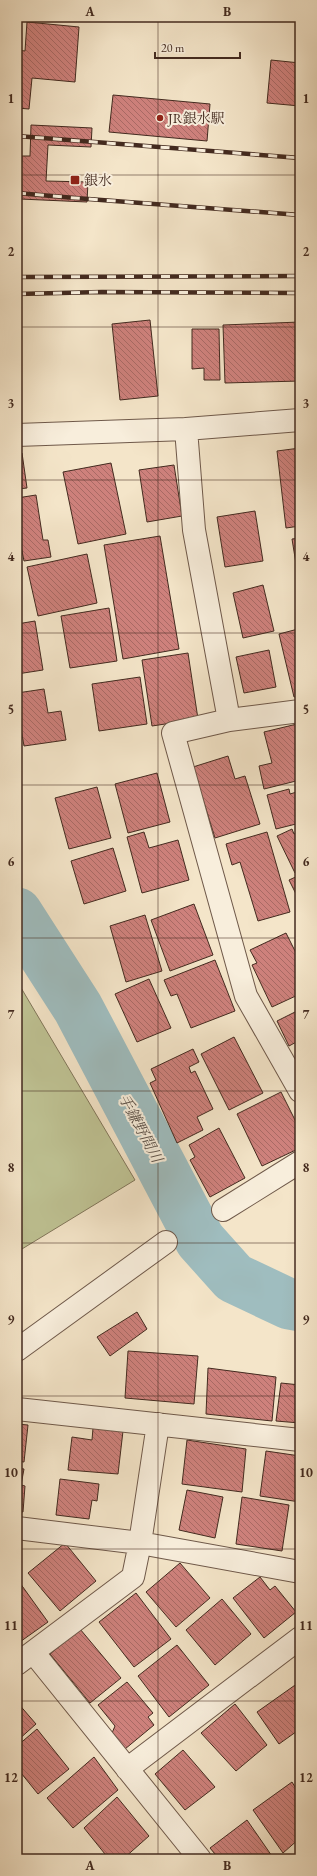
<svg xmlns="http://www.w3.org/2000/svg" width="317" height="1876" font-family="'EB Garamond','Noto Serif JP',serif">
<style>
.garden{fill:#bfc394;stroke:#81765a}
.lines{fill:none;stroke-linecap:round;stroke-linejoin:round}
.river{stroke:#9fbdbf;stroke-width:51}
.building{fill:url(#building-back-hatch);stroke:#432a1f}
.minor-casing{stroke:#6f594a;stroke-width:24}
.minor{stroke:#f8eedc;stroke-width:22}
.rail-casing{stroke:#432a1f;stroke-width:4.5}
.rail{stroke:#f8eedc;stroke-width:3;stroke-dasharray:9;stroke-linecap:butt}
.grid{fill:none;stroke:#432a1f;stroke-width:1;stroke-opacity:0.55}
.poi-dot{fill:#8f2418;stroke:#f8eedc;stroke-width:1.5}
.labels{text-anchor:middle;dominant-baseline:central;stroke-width:4;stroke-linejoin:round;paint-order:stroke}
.poi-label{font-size:14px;fill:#432a1f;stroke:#f8eedc;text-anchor:start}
.water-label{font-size:15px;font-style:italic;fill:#5a4f47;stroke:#f8eedc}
.neatline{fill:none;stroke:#432a1f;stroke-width:1.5}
.grid-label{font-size:13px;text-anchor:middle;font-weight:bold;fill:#432a1f}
</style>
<defs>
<pattern id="building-back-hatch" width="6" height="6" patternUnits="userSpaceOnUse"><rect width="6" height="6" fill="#ce817c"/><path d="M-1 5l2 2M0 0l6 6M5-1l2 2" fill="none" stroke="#a96a65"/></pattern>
</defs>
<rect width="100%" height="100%" fill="#f4e5c9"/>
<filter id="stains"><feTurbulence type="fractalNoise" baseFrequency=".005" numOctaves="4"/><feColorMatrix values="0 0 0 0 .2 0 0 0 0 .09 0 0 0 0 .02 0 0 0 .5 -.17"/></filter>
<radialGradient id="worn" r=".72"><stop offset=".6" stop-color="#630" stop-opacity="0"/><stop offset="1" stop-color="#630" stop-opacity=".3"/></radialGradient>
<path class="garden" d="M17,981L135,1180L17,1252Z"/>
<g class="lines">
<path class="river" d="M17,913L78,1008L200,1240L234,1278L289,1304L300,1306"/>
</g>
<path class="building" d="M27,22L79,27L75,82L32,78L29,109L17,108V50L25,51Z
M271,60L300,63V106L267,103Z
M113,95L210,104L207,141L109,132Z
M31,125L92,128L91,147L48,145L46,181L88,182L87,202L20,199L22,156H30Z
M150,320L158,396L120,400L112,324Z
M300,322V381L225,383L223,325Z
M192,329H219L220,380H204V368L192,369Z
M300,448V526L286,528L277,451Z
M22,453L27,488L17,489V454Z
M111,463L126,534L78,544L63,472Z
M174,465L182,516L147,522L139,470Z
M36,495L43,540H48L51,557L24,561L21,546L17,547V498Z
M255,511L263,561L225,567L217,517Z
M160,536L179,649L123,659L104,545Z
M300,538V570H297L292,539Z
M87,554L97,603L38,616L27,567Z
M263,585L274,631L243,638L233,593Z
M109,608L117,661L70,668L61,616Z
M35,621L43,670L17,674V624Z
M298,629L300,638V695L294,697L279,634Z
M269,650L276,687L244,693L236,657Z
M188,653L198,719L152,726L142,660Z
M140,677L147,724L99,731L92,684Z
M44,689L48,713L61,711L66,740L24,746L20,723L17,724V693Z
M297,724L300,738V780L264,789L259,766L272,763L264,732Z
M228,756L235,779L245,776L260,824L215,838L193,767Z
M157,773L170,822L128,833L115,784Z
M97,787L111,838L69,849L55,798Z
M289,789L290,794L300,791V823L276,829L267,795Z
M292,829L294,834L300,831V870L295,873L277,836Z
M144,832L149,848L178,840L189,880L142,893L127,837Z
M267,832L290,912L258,921L240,862L232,865L226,844Z
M113,848L126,891L84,904L71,861Z
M300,875V902L289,880Z
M194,904L213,955L170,971L151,920Z
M145,915L162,971L126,982L110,926Z
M286,933L300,961V994L272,1007L252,965L257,963L250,950Z
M215,960L235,1011L191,1028L177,994L171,996L164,980Z
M149,979L171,1028L137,1042L115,994Z
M299,1010L300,1040L289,1046L277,1021Z
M234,1037L263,1093L229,1110L201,1054Z
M193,1049L199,1062L189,1067L191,1073L195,1071L213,1109L197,1117L203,1130L177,1143L150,1083L156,1080L151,1069Z
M281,1092L300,1130V1148L262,1166L237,1114Z
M219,1128L245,1178L210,1197L190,1160L195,1157L189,1145Z
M137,1312L147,1329L110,1356L97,1337Z
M128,1351L198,1356L194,1404L125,1398Z
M208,1368L276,1377L272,1421L206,1414Z
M281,1383L300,1385V1423L276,1421Z
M17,1424L28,1425L24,1462L17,1461Z
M93,1428L123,1431L118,1474L68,1470L72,1437L92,1440Z
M187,1440L246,1449L242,1492L182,1484Z
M266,1451L300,1456V1502L260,1496Z
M17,1468L24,1469L21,1485L25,1486L23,1512L17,1511Z
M60,1479L99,1484L97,1501L92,1500L89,1519L56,1515Z
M187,1490L223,1497L215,1538L179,1530Z
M242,1497L289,1505L282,1551L236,1544Z
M65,1543L96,1581L60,1611L28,1573Z
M180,1563L210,1598L176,1627L146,1592Z
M260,1577L270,1590L275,1586L296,1612L264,1638L233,1598Z
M20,1583L48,1622L17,1644V1586Z
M136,1593L171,1639L134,1667L99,1622Z
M222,1599L251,1634L215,1665L186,1630Z
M80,1629L121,1678L90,1703L50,1654Z
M177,1645L209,1685L169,1717L138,1676Z
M127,1682L153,1713L148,1717L154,1725L125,1749L112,1733L115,1726L98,1705Z
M298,1683L300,1686V1729L279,1744L257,1712Z
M17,1702L36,1724L17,1741Z
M235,1704L267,1745L236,1771L201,1733Z
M37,1729L69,1769L38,1794L17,1768V1746Z
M183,1750L215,1787L185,1810L155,1774Z
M94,1757L118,1790L73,1828L47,1798Z
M292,1782L300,1795V1838L283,1853L253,1810Z
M117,1797L149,1836L123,1859H109L84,1828Z
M247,1820L274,1859H219L210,1848Z"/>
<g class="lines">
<g class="minor-casing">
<path id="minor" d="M186,429L194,530L229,720L173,733L246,996L300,1091
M17,435L186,429L300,420
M229,720L300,711
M223,1210L300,1162
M17,1350L166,1242
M17,1409L300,1440
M17,1528L140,1543L300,1572
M33,1652L200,1859
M17,1664L133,1577L140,1543L158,1424
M127,1769L300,1638"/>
</g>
<use href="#minor" class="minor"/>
<g class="rail-casing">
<path id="rail" d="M17,136L300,158
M17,193L75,198L300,215
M17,277L300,276
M17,294L102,292L300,293"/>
</g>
<use href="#rail" class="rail"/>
</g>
<path class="grid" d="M158,17V1859M17,175H300M17,327H300M17,480H300M17,633H300M17,785H300M17,938H300M17,1091H300M17,1243H300M17,1396H300M17,1549H300M17,1701H300"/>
<g class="poi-dot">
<circle cx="160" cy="118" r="4"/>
<rect x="70" y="175" width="10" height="10" rx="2"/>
</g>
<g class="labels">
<g class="poi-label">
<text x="168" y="118">JR銀水駅</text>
<text x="84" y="180">銀水</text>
</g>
<g class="water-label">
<text transform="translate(141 1128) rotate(62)">手鎌野間川</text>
</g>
</g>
<rect width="317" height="1876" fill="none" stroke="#f4e5c9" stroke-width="44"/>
<path d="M155 52v6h85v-6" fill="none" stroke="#432a1f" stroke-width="2"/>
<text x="161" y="52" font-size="12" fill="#432a1f" stroke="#f8eedc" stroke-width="3" paint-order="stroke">20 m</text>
<rect x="22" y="22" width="273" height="1832" class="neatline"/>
<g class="grid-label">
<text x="90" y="16">A</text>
<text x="227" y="16">B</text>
<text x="11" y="103">1</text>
<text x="306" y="103">1</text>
<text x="11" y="256">2</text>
<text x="306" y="256">2</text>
<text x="11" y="408">3</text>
<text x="306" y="408">3</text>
<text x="11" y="561">4</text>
<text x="306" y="561">4</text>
<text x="11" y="714">5</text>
<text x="306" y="714">5</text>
<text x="11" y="866">6</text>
<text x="306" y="866">6</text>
<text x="11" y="1019">7</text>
<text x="306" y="1019">7</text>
<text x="11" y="1172">8</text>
<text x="306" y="1172">8</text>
<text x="11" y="1324">9</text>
<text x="306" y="1324">9</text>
<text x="11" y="1477">10</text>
<text x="306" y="1477">10</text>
<text x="11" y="1630">11</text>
<text x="306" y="1630">11</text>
<text x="11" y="1782">12</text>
<text x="306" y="1782">12</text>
<text x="90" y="1870">A</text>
<text x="227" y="1870">B</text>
</g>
<rect width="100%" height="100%" filter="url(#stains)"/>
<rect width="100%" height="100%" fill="url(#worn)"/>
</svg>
